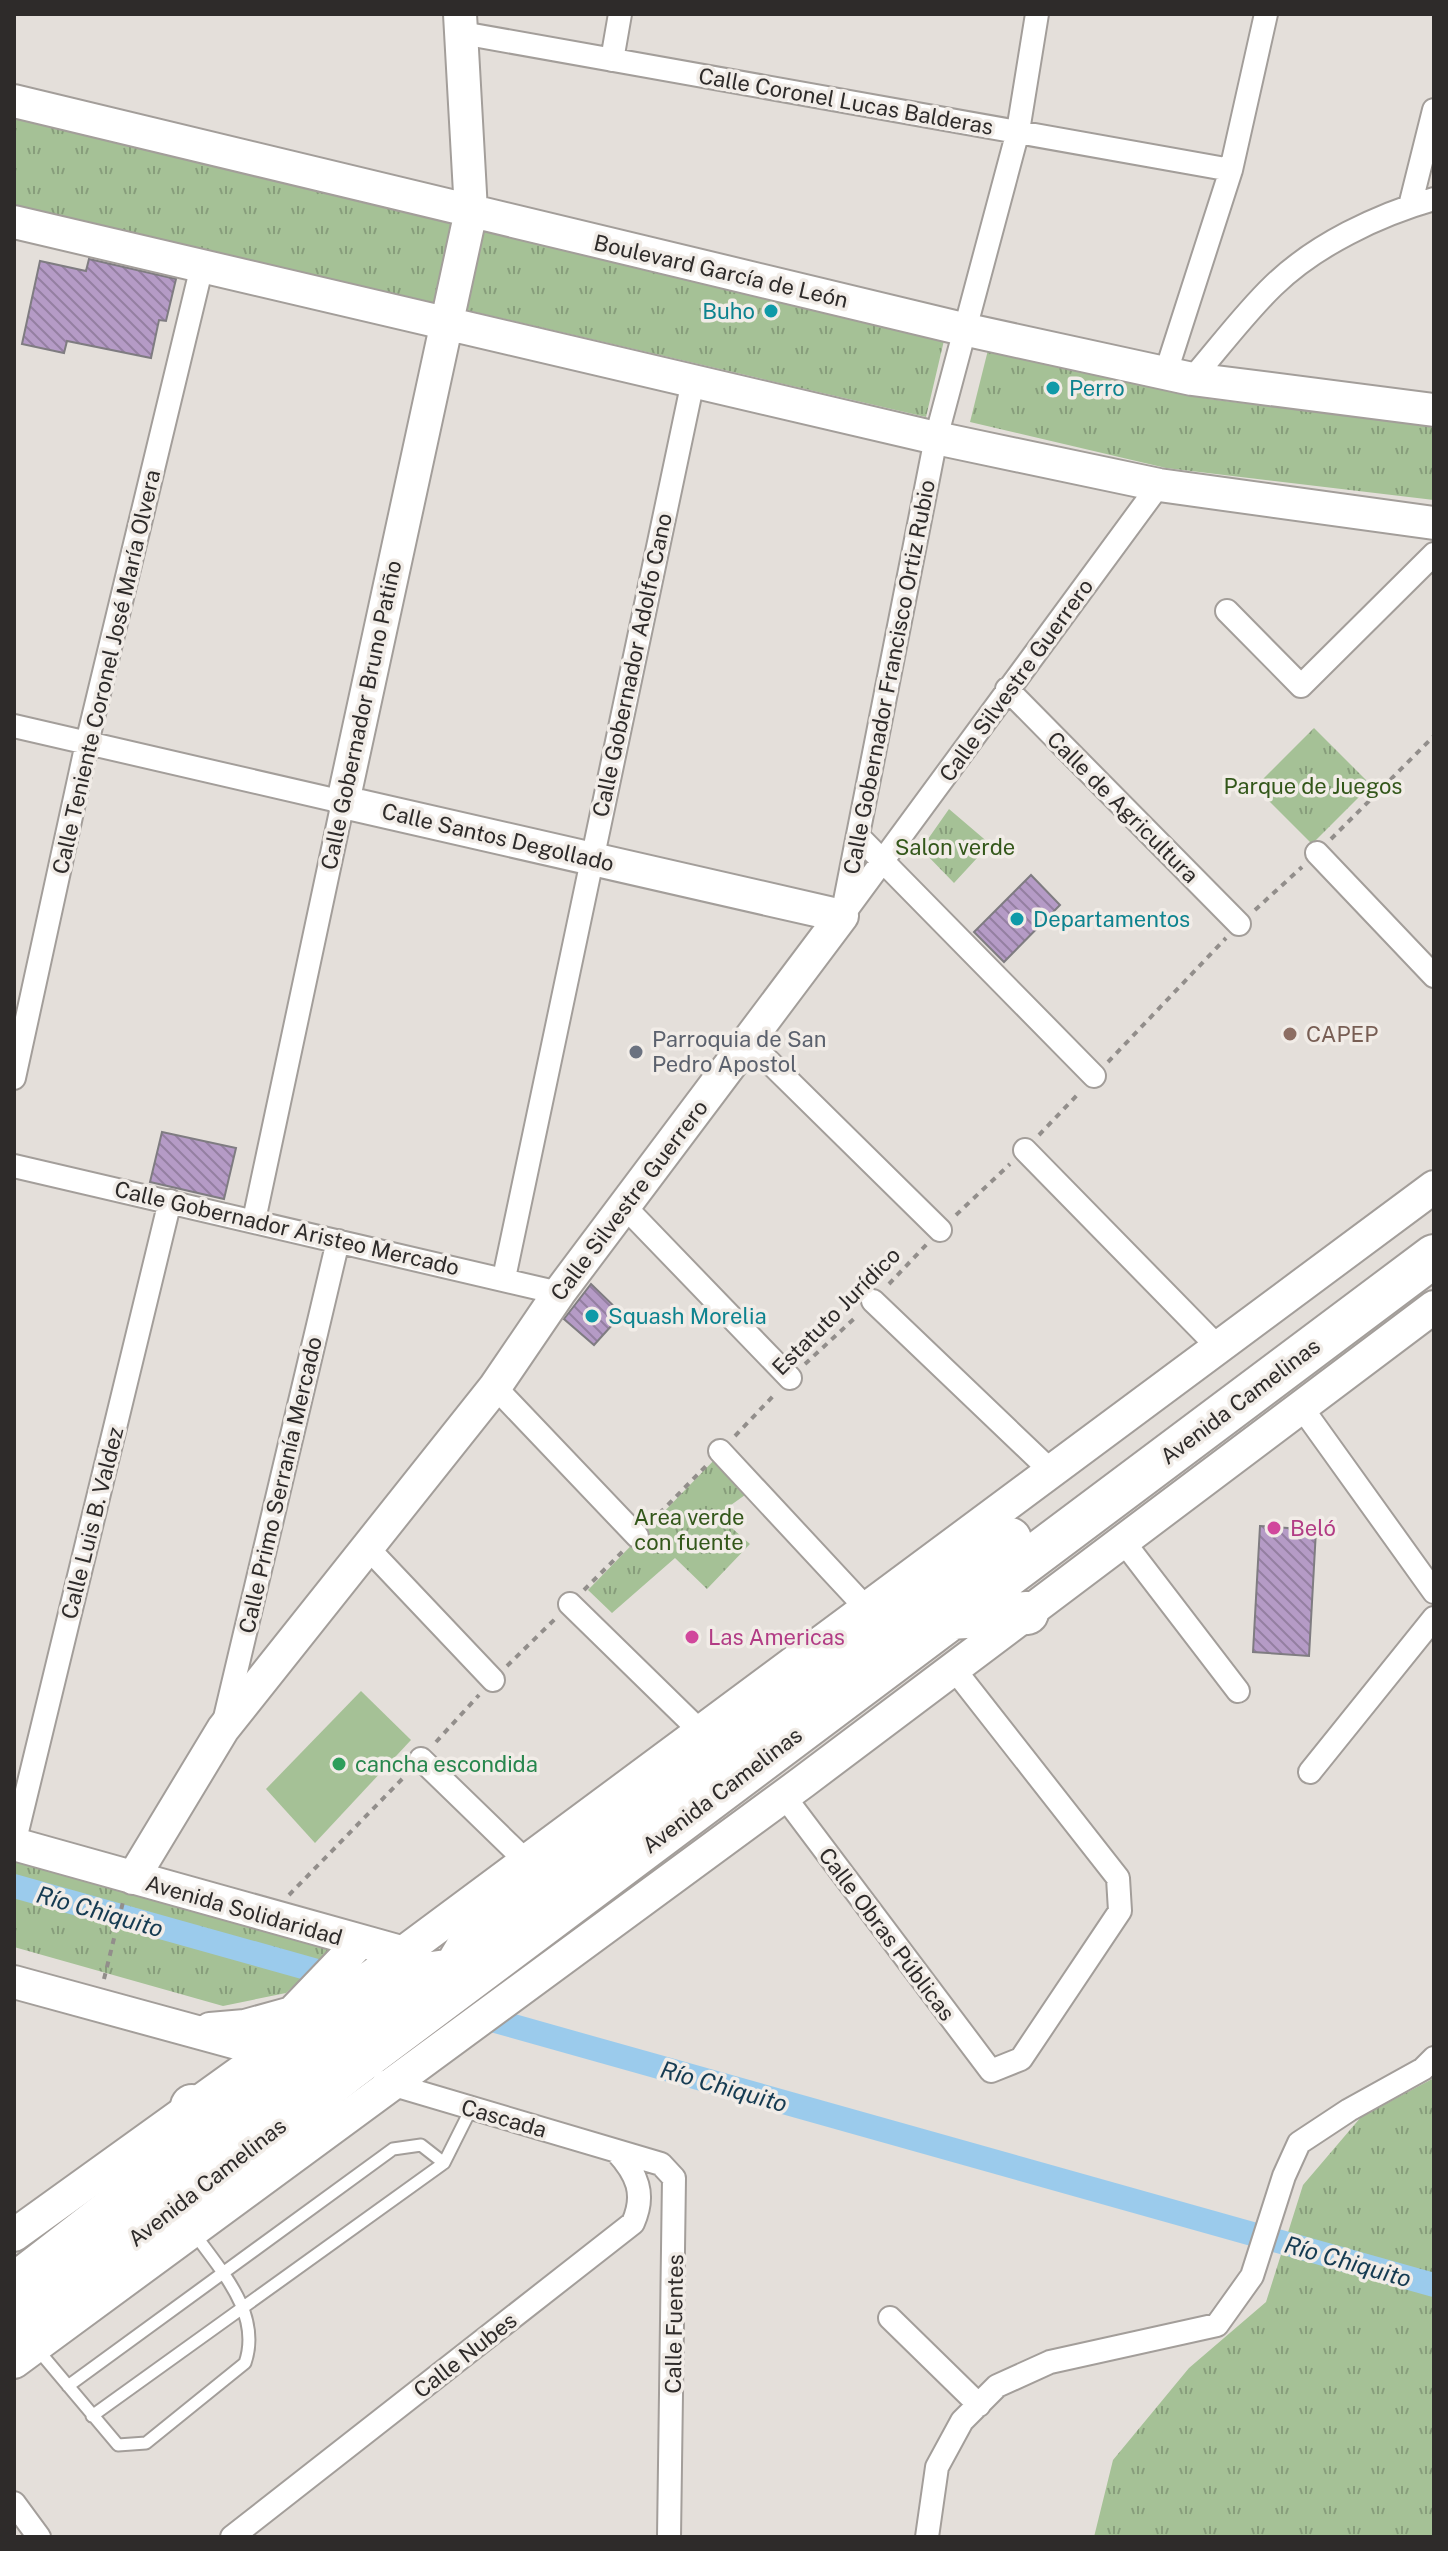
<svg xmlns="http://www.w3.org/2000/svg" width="1448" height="2551" font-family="'Public Sans',sans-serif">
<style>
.park{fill:url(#park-tufts)}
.pitch{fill:#a5c196}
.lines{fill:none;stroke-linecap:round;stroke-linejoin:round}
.canal{stroke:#9bcbec;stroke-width:24}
.building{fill:url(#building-back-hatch);stroke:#7f7c81;stroke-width:2}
.lane-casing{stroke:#a39e9a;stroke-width:15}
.street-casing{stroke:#a39e9a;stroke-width:26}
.secondary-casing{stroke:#a39e9a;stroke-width:36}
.highway-casing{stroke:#a39e9a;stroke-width:46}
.path{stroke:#928e8b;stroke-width:4;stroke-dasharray:6 6;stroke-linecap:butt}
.lane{stroke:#fff;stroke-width:11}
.street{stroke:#fff;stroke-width:22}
.secondary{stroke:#fff;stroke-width:32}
.highway{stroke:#fff;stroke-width:42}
.culture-dot{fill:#0f9aa8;stroke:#f1ece7;stroke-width:3}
.education-dot{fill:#8d6e63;stroke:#f1ece7;stroke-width:3}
.worship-dot{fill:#6b7280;stroke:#f1ece7;stroke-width:3}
.hotel-dot{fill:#d1479c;stroke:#f1ece7;stroke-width:3}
.leisure-dot{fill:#2e9e5b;stroke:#f1ece7;stroke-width:3}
.labels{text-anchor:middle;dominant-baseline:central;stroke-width:7;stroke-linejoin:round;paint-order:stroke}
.street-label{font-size:22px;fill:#2e2b2a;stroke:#f1ece7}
.culture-label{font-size:22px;fill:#0d838f;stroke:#f1ece7;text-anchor:start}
.park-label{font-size:22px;fill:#33571a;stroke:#f1ece7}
.education-label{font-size:22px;fill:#785e54;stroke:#f1ece7;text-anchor:start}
.worship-label{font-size:22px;fill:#5b616d;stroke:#f1ece7;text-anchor:start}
.hotel-label{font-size:22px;fill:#b23c85;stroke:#f1ece7;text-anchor:start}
.leisure-label{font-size:22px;fill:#27864d;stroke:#f1ece7;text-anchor:start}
.water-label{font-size:24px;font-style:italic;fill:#153b52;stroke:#f1ece7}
</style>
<defs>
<pattern id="park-tufts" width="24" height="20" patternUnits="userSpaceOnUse" patternTransform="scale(2)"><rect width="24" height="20" fill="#a5c196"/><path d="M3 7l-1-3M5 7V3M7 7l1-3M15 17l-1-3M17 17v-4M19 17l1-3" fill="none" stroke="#879d7b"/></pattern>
<pattern id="building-back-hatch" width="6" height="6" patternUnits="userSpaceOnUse" patternTransform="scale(2)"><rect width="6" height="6" fill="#b59bc6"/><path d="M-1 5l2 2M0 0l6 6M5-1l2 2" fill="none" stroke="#947fa1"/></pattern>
</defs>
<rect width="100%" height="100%" fill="#e4dfda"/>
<path class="park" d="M14,115L946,332L926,417L14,205Z
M988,350L1209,399L1434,427V500L1166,468L970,422Z
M1314,728L1371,785L1312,844L1255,787Z
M949,809L990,844L954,883L921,849Z
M719,1455L752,1490L717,1515L750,1544L707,1589L675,1558L612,1613L588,1590Z
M14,1841L348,1937L286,1993L223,2006L14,1947Z
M1434,2078V2537H1094L1113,2460L1189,2368L1266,2302L1303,2185L1361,2117Z"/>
<path class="pitch" d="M361,1691L411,1740L315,1843L266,1789Z"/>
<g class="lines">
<path class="canal" d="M14,1886L342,1978
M474,2015L1434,2285"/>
</g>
<path class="building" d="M89,259L176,279L166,321L159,320L151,358L67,341L64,353L22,344L40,261L86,271Z
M1031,875L1060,905L1004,962L974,932Z
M162,1132L236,1148L224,1199L150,1182Z
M591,1284L622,1314L594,1345L564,1319Z
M1260,1526L1316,1530L1309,1656L1253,1652Z"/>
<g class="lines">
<g class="lane-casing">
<path id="lane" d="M38,2350L118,2445L146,2443L245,2363C262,2314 221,2271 194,2233
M68,2386L393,2149L421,2145L444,2163
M92,2416L444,2163L471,2109"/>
</g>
<g class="street-casing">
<path id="street" d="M462,33L1231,170
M612,60L620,14
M1410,206L1434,110
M1166,372L1231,170L1266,14
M1192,379C1219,348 1244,314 1273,286C1315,245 1378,215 1434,199
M1227,611L1301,686L1434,554
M1007,689L1239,924
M14,726L343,802L254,1220
M858,836L1094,1076
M1317,853L1434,976
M845,912L1159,485
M842,916L936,438L1018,131L1037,14
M747,1040L940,1230
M14,1078L87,743L202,266
M1025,1150L1217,1346
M14,1166L559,1293
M625,1207L790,1378
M504,1278L693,381
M873,1301L1052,1472
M495,1387L637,1536
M1302,1408L1434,1592
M720,1451L868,1610
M1123,1541L1238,1691
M365,1545L493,1680
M570,1604L699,1730
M224,1722L338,1241
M421,1759L526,1861
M1310,1772L1434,1618
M784,1796L991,2071L1021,2059L1120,1911L1118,1878L954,1669
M14,1844L170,1201
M384,2082L661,2164L674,2178L669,2537
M890,2318L979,2405
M14,2503L39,2537
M232,2537L633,2223C646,2194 637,2174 617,2152
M927,2537L937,2467L962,2421L997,2386L1050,2362L1217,2325L1252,2276L1284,2176L1299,2143L1349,2110L1423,2069L1434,2058"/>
</g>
<g class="secondary-casing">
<path id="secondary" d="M14,101L963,329L1192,379L1434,410
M14,222L936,438L1159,485L1434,523
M14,1844L415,1956
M133,1878L223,1729L495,1387L559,1293L842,916L343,802L471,211L460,14
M14,1982L281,2055
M210,2029L245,2026L292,2013L359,1943
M14,2235L299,2030L1434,1187
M14,2362L803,1782L1434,1307"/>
</g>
<g class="highway-casing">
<path id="highway" d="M950,1618L1027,1613
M180,2159L192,2106
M14,2285L302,2062L425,1974L454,1970L474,1937L1010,1539
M14,2329L104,2264L346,2072L1434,1256"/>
</g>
<path class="path" d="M1331,839L1434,736
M1255,910L1302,867
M1108,1062L1226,938
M1039,1135L1080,1092
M956,1215L1010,1164
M889,1284L927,1244
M805,1364L857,1316
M735,1436L776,1393
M651,1522L707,1465
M584,1590L623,1551
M507,1666L555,1619
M436,1742L479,1695
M289,1895L406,1775
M104,1979L123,1902"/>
<use href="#lane" class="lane"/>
<use href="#street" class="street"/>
<use href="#secondary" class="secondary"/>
<use href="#highway" class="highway"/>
</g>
<g class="culture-dot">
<circle cx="771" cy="311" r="8"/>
<circle cx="1053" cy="388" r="8"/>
<circle cx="1017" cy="919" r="8"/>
<circle cx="592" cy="1316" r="8"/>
</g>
<circle class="education-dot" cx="1290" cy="1034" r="8"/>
<circle class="worship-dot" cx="636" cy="1052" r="8"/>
<g class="hotel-dot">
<circle cx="1274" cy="1528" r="8"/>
<circle cx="692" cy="1637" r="8"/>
</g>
<circle class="leisure-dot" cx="339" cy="1764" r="8"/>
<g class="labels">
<g class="street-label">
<text transform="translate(846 101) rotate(10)">Calle Coronel Lucas Balderas</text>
<text transform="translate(721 271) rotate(13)">Boulevard García de León</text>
<text transform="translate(632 665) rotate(-78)">Calle Gobernador Adolfo Cano</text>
<text transform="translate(106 672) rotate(-77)">Calle Teniente Coronel José María Olvera</text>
<text transform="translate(889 677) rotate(-79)">Calle Gobernador Francisco Ortiz Rubio</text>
<text transform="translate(1016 680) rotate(-54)">Calle Silvestre Guerrero</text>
<text transform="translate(361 715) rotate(-78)">Calle Gobernador Bruno Patiño</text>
<text transform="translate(1123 807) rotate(45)">Calle de Agricultura</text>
<text transform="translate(498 837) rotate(13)">Calle Santos Degollado</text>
<text transform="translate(629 1200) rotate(-53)">Calle Silvestre Guerrero</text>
<text transform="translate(287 1228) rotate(13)">Calle Gobernador Aristeo Mercado</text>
<text transform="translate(836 1311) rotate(-45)">Estatuto Jurídico</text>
<text transform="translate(1240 1401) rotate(-37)">Avenida Camelinas</text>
<text transform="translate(280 1485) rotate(-77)">Calle Primo Serranía Mercado</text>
<text transform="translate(92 1523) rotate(-76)">Calle Luis B. Valdez</text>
<text transform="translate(722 1790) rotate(-37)">Avenida Camelinas</text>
<text transform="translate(244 1910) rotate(16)">Avenida Solidaridad</text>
<text transform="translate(887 1934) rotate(53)">Calle Obras Públicas</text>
<text transform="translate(504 2118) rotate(16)">Cascada</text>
<text transform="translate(207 2182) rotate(-38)">Avenida Camelinas</text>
<text transform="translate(674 2324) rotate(-89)">Calle Fuentes</text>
<text transform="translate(465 2355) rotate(-38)">Calle Nubes</text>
</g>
<g class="culture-label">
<text x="755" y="311" text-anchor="end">Buho</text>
<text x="1069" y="388">Perro</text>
<text x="1033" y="919">Departamentos</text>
<text x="608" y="1316">Squash Morelia</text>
</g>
<g class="park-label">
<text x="1313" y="786">Parque de Juegos</text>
<text x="955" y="847">Salon verde</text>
<text x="689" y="1517">Area verde<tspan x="689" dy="25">con fuente</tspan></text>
</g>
<g class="education-label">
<text x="1306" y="1034">CAPEP</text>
</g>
<g class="worship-label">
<text x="652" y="1039">Parroquia de San<tspan x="652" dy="25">Pedro Apostol</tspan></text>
</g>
<g class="hotel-label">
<text x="1290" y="1528">Beló</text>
<text x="708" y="1637">Las Americas</text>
</g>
<g class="leisure-label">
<text x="355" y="1764">cancha escondida</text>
</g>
<g class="water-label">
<text transform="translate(100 1911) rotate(16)">Río Chiquito</text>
<text transform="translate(724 2086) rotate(16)">Río Chiquito</text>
<text transform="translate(1348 2261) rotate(16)">Río Chiquito</text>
</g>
</g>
<rect width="1448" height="2551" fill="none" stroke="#2e2b2a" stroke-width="32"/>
</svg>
